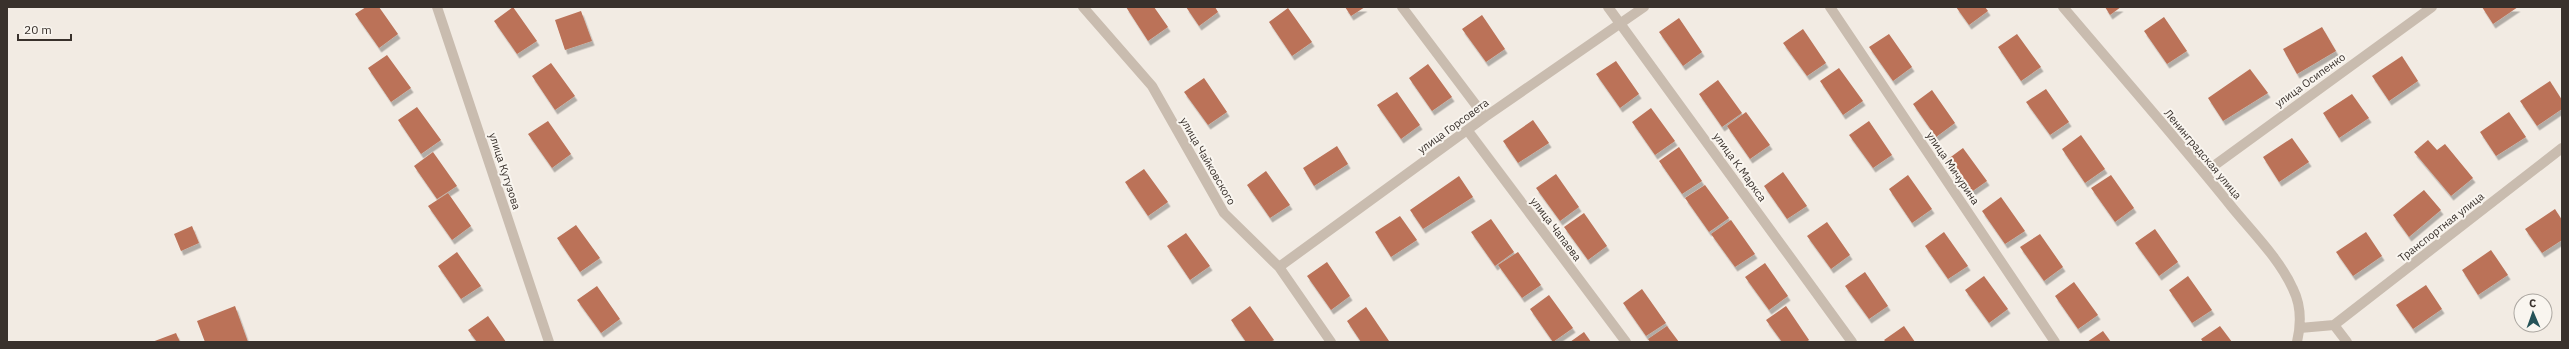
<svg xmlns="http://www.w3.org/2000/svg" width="2569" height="349" font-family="'IBM Plex Sans',sans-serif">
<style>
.building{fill:#bb7258;filter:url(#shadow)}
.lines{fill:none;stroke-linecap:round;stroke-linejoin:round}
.minor{stroke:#c9bcaf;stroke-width:10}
.labels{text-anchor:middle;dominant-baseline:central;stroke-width:4;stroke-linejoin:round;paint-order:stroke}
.street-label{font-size:11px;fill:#39312c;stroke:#f9f5ef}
</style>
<defs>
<filter id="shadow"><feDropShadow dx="2.5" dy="4.5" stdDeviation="0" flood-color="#0004"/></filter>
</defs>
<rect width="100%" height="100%" fill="#f2ebe3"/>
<path class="building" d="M366,7H379L398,34L379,48L355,14Z
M513,7L537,41L517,54L494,21Z
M1126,7H1154L1168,27L1148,41Z
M1186,7H1215L1218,12L1199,26Z
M1345,7H1365L1351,16Z
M1956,7H1985L1988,11L1969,25Z
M2105,7H2121L2110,15Z
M2482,7H2518L2493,24Z
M1288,8L1312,42L1292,56L1269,22Z
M581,11L592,41L565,50L555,20Z
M1482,15L1505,49L1486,62L1462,29Z
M2164,17L2187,51L2167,64L2144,31Z
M1679,18L1702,52L1683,66L1659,32Z
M2322,27L2336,51L2297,74L2283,49Z
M1803,29L1826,63L1807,76L1783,43Z
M1889,34L1912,67L1893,81L1869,47Z
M2017,34L2041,67L2021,81L1998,47Z
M387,55L411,88L391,102L368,68Z
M2402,56L2418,81L2389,101L2372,76Z
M1616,61L1639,94L1620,108L1596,74Z
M551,63L575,96L555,110L532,76Z
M1428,64L1452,97L1432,111L1409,78Z
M1839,68L1863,101L1843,115L1820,81Z
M2250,69L2268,93L2223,121L2208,98Z
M1204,78L1227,112L1208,125L1184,92Z
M1718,80L1742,113L1722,127L1699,94Z
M2550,81L2562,100V109L2537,126L2520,101Z
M2046,89L2069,122L2050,135L2026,102Z
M1932,90L1955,123L1936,137L1913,104Z
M1397,92L1420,125L1401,139L1377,105Z
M2352,94L2369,118L2339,138L2323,113Z
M417,107L441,140L421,154L398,120Z
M1651,108L1675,141L1655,155L1632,122Z
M1746,112L1770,145L1750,159L1727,126Z
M2509,112L2526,137L2496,156L2480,132Z
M1533,120L1549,143L1518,163L1503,141Z
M548,121L571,154L552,168L528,134Z
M1869,121L1892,155L1873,168L1849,135Z
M2081,135L2105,169L2085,183L2062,149Z
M2292,138L2309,162L2279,182L2263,157Z
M2428,140L2437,150L2445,144L2473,178L2451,196L2414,152Z
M1337,146L1348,164L1314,186L1303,168Z
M1679,147L1702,181L1682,194L1659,161Z
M1963,148L1987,181L1967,195L1944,162Z
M433,152L457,186L437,199L414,166Z
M1144,169L1168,202L1148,216L1125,182Z
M1266,171L1290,205L1270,218L1247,185Z
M1783,172L1807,206L1787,219L1764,186Z
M1556,174L1579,207L1560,221L1536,188Z
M1908,175L1932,209L1912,223L1889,189Z
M2111,175L2134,208L2115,222L2091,188Z
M1459,176L1473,197L1423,229L1410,210Z
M1705,185L1729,218L1709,232L1685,198Z
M2424,190L2441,210L2409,237L2393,215Z
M448,193L471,226L452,240L428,206Z
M2001,197L2025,231L2005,244L1982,211Z
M2555,209L2562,220V240L2542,253L2525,229Z
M1584,213L1607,246L1588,260L1564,227Z
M1400,216L1417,240L1391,257L1375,232Z
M1491,219L1514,252L1495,266L1471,232Z
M1731,220L1755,254L1735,267L1711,234Z
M1827,222L1850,255L1831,269L1807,236Z
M576,225L600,258L580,272L557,238Z
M192,226L199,243L181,251L174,234Z
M2155,229L2178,262L2159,276L2135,243Z
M1944,232L1968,266L1948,279L1925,246Z
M2366,232L2382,256L2353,276L2336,252Z
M1186,233L1210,266L1190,280L1167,246Z
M2040,234L2063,267L2044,281L2020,247Z
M2491,250L2508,275L2478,295L2462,270Z
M457,252L481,286L461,299L438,266Z
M1518,252L1541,285L1522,298L1498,265Z
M1327,262L1350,296L1331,310L1307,276Z
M1765,263L1788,296L1769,310L1745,277Z
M1865,272L1888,306L1869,319L1845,286Z
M1984,276L2008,309L1989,323L1965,290Z
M2188,276L2212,310L2192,323L2169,290Z
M2074,282L2098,315L2078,329L2055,296Z
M2426,285L2442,309L2413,329L2396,305Z
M597,286L620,319L601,333L577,300Z
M1642,289L1666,323L1646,336L1623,303Z
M1549,295L1573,328L1553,342L1530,309Z
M235,306L248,342H205L197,321Z
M1250,306L1274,340L1270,342H1246L1231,320Z
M1786,306L1809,340L1806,342H1782L1766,320Z
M1366,307L1389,341L1388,342H1361L1347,321Z
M488,316L506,342H477L468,330Z
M1667,326L1679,342H1650L1648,339Z
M1904,326L1915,342H1886L1884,340Z
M2220,326L2232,342H2203L2201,339Z
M2103,331L2111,342H2087Z
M1584,332L1591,342H1570Z
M176,333L180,342H152Z"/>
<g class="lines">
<path class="minor" d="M437,7L549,342
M1083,7L1152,86L1224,213L1279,267L1331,342
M1402,7L1485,117
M1608,7L1852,342
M1830,7L2055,342
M2063,7C2119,73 2177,139 2231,206C2252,232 2279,258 2293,289C2301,305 2301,325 2297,342
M1468,131L1626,342
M2204,173L2432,7
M1279,267L1485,117L1644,7
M2334,325L2562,148
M2334,325L2347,342
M2300,328L2334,325"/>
</g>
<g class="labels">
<g class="street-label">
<text transform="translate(2310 80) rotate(-36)">улица Осипенко</text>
<text transform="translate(1453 126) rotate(-36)">улица Горсовета</text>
<text transform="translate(2203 154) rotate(50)">Ленинградская улица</text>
<text transform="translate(1208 161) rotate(60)">улица Чайковского</text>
<text transform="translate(1740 167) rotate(54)">улица К.Маркса</text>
<text transform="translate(1953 168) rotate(56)">улица Мичурина</text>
<text transform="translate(505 171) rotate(72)">улица Кутузова</text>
<text transform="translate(2441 227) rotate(-38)">Транспортная улица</text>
<text transform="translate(1556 229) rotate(53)">улица Чапаева</text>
</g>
</g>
<rect width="2569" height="349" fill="none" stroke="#39312c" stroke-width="16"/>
<g transform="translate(2533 313) rotate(358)"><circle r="19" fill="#f9f5ef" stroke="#aca7a1"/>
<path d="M0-3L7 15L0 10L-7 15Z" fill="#255257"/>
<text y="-6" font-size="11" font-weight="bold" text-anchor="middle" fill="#39312c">С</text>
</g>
<path d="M18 34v6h53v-6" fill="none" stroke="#39312c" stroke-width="2"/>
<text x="24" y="34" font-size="12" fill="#39312c" stroke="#f9f5ef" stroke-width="3" paint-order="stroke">20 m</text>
</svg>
